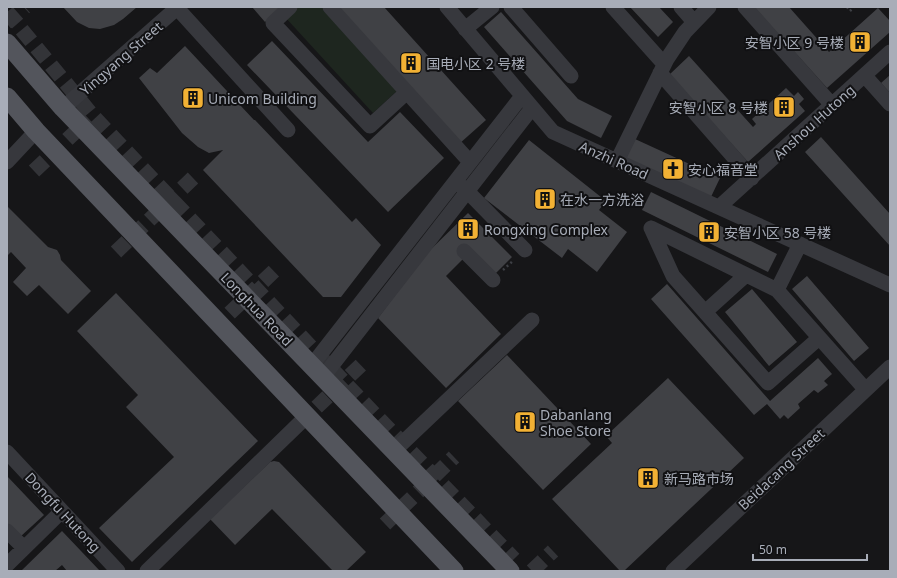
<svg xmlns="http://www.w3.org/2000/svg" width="897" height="578" font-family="'Noto Sans','Noto Sans SC',sans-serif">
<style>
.green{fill:#1e261f}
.building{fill:#404145}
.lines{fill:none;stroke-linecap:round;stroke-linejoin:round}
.minor-tunnel{stroke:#333438;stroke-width:15;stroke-dasharray:15 8;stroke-linecap:butt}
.path{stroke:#3d3f44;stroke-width:2.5;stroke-dasharray:2 3;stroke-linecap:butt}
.minor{stroke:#37383d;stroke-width:15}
.major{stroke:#53555c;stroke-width:19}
.labels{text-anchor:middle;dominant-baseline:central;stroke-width:4;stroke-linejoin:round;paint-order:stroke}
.poi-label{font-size:14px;fill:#a8adb8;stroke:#111113;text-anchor:start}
.street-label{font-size:14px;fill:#a8adb8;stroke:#111113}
</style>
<rect width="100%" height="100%" fill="#161618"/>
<path class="green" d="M295,7H322L398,90L373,113L285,17Z"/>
<path class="building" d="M63,7H137L123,19L114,25L100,29L89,28L77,22Z
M252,7H281L265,22Z
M336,7H384L486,120L459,144Z
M630,7H659L673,22L658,37Z
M754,7H789L829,52L878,8L890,21V32L827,88Z
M501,12L578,99L612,116L601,138L567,121L484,27Z
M272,41L368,142L400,112L444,158L388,212L247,65Z
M185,46L254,120H255L352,222L356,218L381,245L341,297H323L203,170L223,150L209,153L198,147L182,133L139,78L150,68L157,73Z
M689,56L753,127L756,124L752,119L786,88L794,96L798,92L804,99L799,104L805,111L748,162L669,75Z
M890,75V93L881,83Z
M821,137L890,214V246L805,152Z
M635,139L720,178L710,199L625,160Z
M529,140L606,201L599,210L627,232L597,272L568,249L562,258L484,198Z
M651,192L777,254L768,272L642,210Z
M8,207L48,247L57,250L60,255L61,260L91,291L68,314L39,285L27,296L13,282L26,268L11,252L7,256V208Z
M468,213L512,257L493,276L464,258L446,276L501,334L446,388L378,318L425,255Z
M807,276L869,348L854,361L792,289Z
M667,284L770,401L818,358L832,374L824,381L828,385L818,393L814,390L798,404L800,408L788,419L784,415L780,419L767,404L754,415L651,299Z
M752,289L797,342L769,366L725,312Z
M116,293L258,441L132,562L99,528L174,457L126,407L138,395L77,331Z
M507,355L591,444L543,490L458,401Z
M668,378L744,458L624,571H620L552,499L612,443L606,436Z
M274,461L279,462L282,465L366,552L346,571H333L272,509L235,545L210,519L270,462Z
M7,476L44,515L20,537L7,523Z
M62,531L100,571H67L62,565L55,571H21Z"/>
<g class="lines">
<path class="minor-tunnel" d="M7,12L93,116L363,402L514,559
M7,23L25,7
M34,171L89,119
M116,252L193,178
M213,329L274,271
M300,423L363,363
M385,524L454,457
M532,571L553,551"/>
<path class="path" d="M847,7L850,11L854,7
M503,270L514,260"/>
<path class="minor" d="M290,7L273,23L370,126L407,92
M330,7L470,162
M447,7L553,132L890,285
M511,7L571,76
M613,7L664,64
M681,7L694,22
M745,7L832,105
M177,8L288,130
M465,29L492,7
M660,73L752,178
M865,76L890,104
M63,108L178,7
M617,161L667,59L685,32L709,7
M7,162L36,131
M460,185L467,191L525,250
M719,207L890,52
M651,228L673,276L768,383L819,338
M651,228L777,290
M800,244L777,290L865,389
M464,251L493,280
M705,312L746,275
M312,365L522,96
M323,377L532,108
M394,451L532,320
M7,452L118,571
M7,531L24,548
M7,565L62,511
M147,571L307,416
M673,571L890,367"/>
<path class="major" d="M7,43L63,108L510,571
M7,97L36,131L454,571"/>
</g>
<defs>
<g id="building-square" transform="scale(1.15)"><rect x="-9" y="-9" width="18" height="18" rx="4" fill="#f2b134" stroke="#111113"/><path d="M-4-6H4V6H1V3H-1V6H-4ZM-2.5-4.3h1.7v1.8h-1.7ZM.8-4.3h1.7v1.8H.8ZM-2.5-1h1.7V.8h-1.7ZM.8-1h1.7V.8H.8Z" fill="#111"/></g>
<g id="church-square" transform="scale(1.15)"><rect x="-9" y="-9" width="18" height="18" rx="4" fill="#f2b134" stroke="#111113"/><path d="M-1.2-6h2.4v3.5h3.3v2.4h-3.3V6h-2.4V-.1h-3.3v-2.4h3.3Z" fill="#111"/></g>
</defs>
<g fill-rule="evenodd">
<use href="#building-square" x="860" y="42"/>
<use href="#building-square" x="411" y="63"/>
<use href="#building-square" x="193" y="98"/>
<use href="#building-square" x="784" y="107"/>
<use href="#church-square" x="673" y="169"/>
<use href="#building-square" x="545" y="199"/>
<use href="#building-square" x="468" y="229"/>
<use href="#building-square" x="709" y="232"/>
<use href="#building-square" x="525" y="422"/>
<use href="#building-square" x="648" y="478"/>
</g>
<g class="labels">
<g class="poi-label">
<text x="844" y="42" text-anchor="end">安智小区 9 号楼</text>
<text x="426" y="63">国电小区 2 号楼</text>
<text x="208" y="98">Unicom Building</text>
<text x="768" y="107" text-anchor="end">安智小区 8 号楼</text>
<text x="688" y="169">安心福音堂</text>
<text x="560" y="199">在水一方洗浴</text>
<text x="484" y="229">Rongxing Complex</text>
<text x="724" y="232">安智小区 58 号楼</text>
<text x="540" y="414">Dabanlang<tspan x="540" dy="16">Shoe Store</tspan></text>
<text x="664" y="478">新马路市场</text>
</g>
<g class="street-label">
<text transform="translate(121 58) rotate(-41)">Yingyang Street</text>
<text transform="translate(814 122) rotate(-42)">Anshou Hutong</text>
<text transform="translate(614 160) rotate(24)">Anzhi Road</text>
<text transform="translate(257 309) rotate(46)">Longhua Road</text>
<text transform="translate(781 469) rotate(-43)">Beidacang Street</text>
<text transform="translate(63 512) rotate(47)">Dongfu Hutong</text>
</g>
</g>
<rect width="897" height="578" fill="none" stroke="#a8adb8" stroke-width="16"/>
<path d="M753 554v6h114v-6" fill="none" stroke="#a8adb8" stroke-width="2"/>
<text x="759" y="554" font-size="12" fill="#a8adb8" stroke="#111113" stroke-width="3" paint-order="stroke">50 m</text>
</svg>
